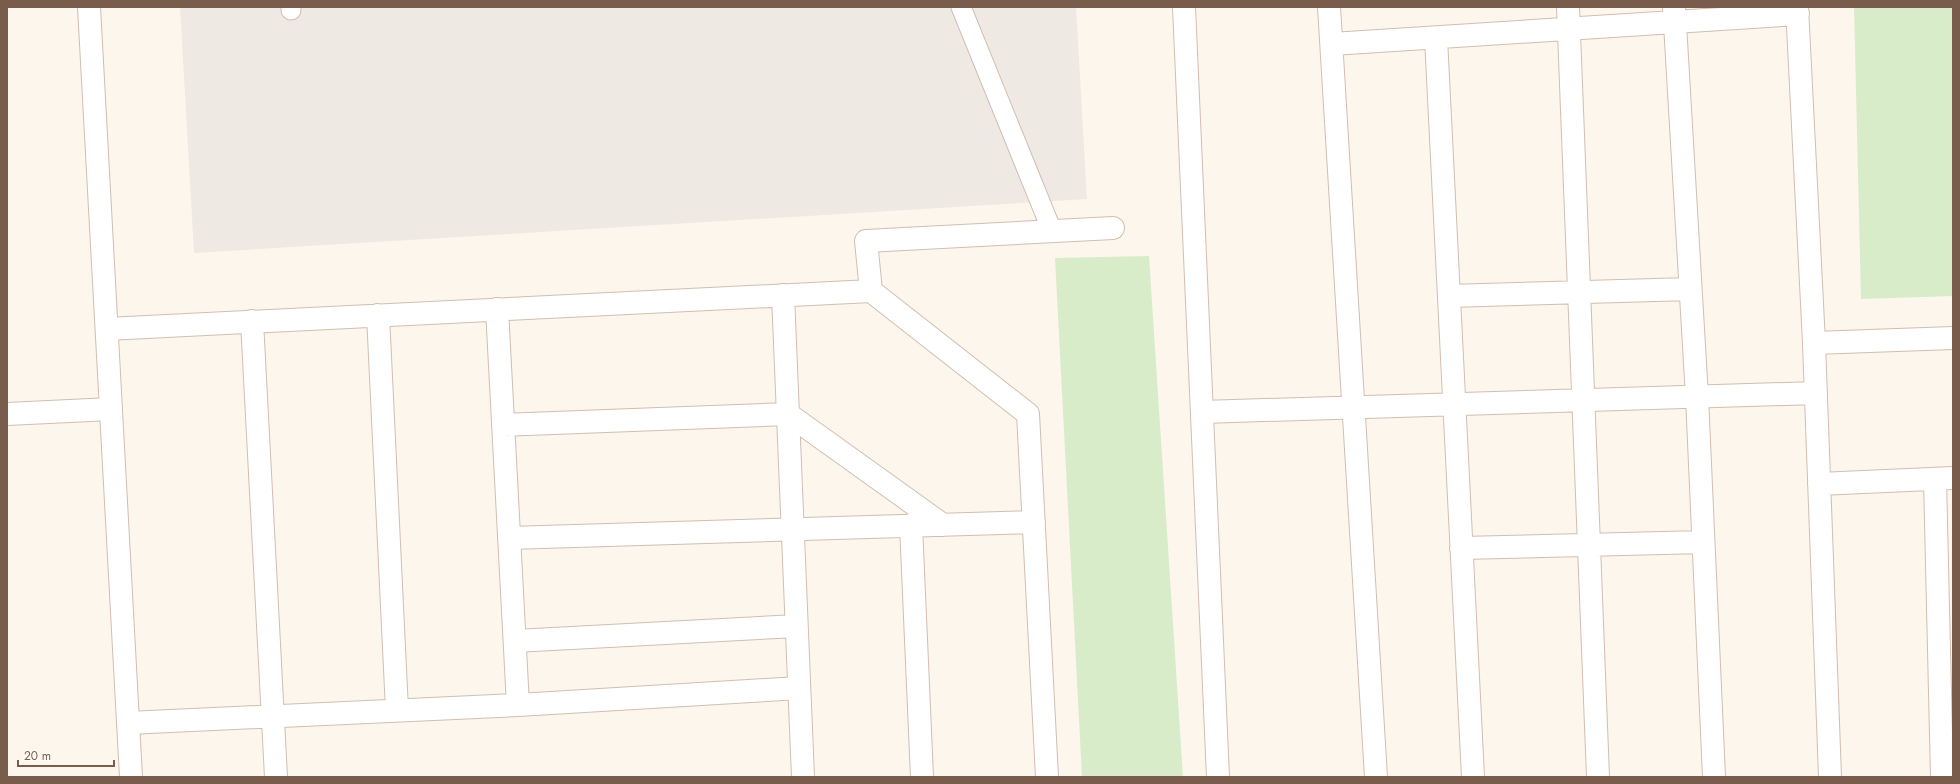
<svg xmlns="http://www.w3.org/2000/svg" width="1960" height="784" font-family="Jost,sans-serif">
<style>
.industrial{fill:#efe9e4}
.green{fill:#d8ecc9}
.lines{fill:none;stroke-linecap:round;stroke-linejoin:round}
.service-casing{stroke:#d1beb0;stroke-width:21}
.minor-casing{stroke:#d1beb0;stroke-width:24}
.tertiary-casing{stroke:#d1beb0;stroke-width:24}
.service{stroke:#fff;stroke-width:19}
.minor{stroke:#fff;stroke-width:22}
.tertiary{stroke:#fff;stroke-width:22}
</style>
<rect width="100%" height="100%" fill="#fdf6ec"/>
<path class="industrial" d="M180,7H1076L1087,199L194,253Z"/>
<path class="green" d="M1854,7H1953V296L1861,299Z
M1149,256L1183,777H1082L1055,258Z"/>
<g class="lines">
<g class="service-casing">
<path id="service" d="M291,7V10
M961,7L1052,231"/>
</g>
<g class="minor-casing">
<path id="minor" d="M1184,7L1218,777
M1329,7L1376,777
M1568,7L1598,777
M1674,7L1697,397L1714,777
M1797,7L1814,343L1830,777
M1436,38L1473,777
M1332,44L1798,14
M871,291L1028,414L1047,777
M783,295L803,777
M1449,296L1690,289
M497,309L518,705
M378,315L397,710
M252,321L276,777
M107,329L871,291L866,241L1113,228
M1814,343L1953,338
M1202,412L1816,393
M7,414L111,409
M503,425L788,414L943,525
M1935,479L1942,777
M1819,484L1953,478
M911,525L922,777
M509,538L1034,522
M1461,548L1703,542
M515,641L796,626
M128,723L518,705L799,688"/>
</g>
<g class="tertiary-casing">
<path id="tertiary" d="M89,7L131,777"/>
</g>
<use href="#service" class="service"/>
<use href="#minor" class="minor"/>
<use href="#tertiary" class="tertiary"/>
</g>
<rect width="1960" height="784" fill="none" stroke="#7a5c4d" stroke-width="16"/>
<path d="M18 760v6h96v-6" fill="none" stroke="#7a5c4d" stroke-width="2"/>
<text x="24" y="760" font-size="12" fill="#7a5c4d" stroke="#fffaf3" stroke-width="3" paint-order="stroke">20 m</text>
</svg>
